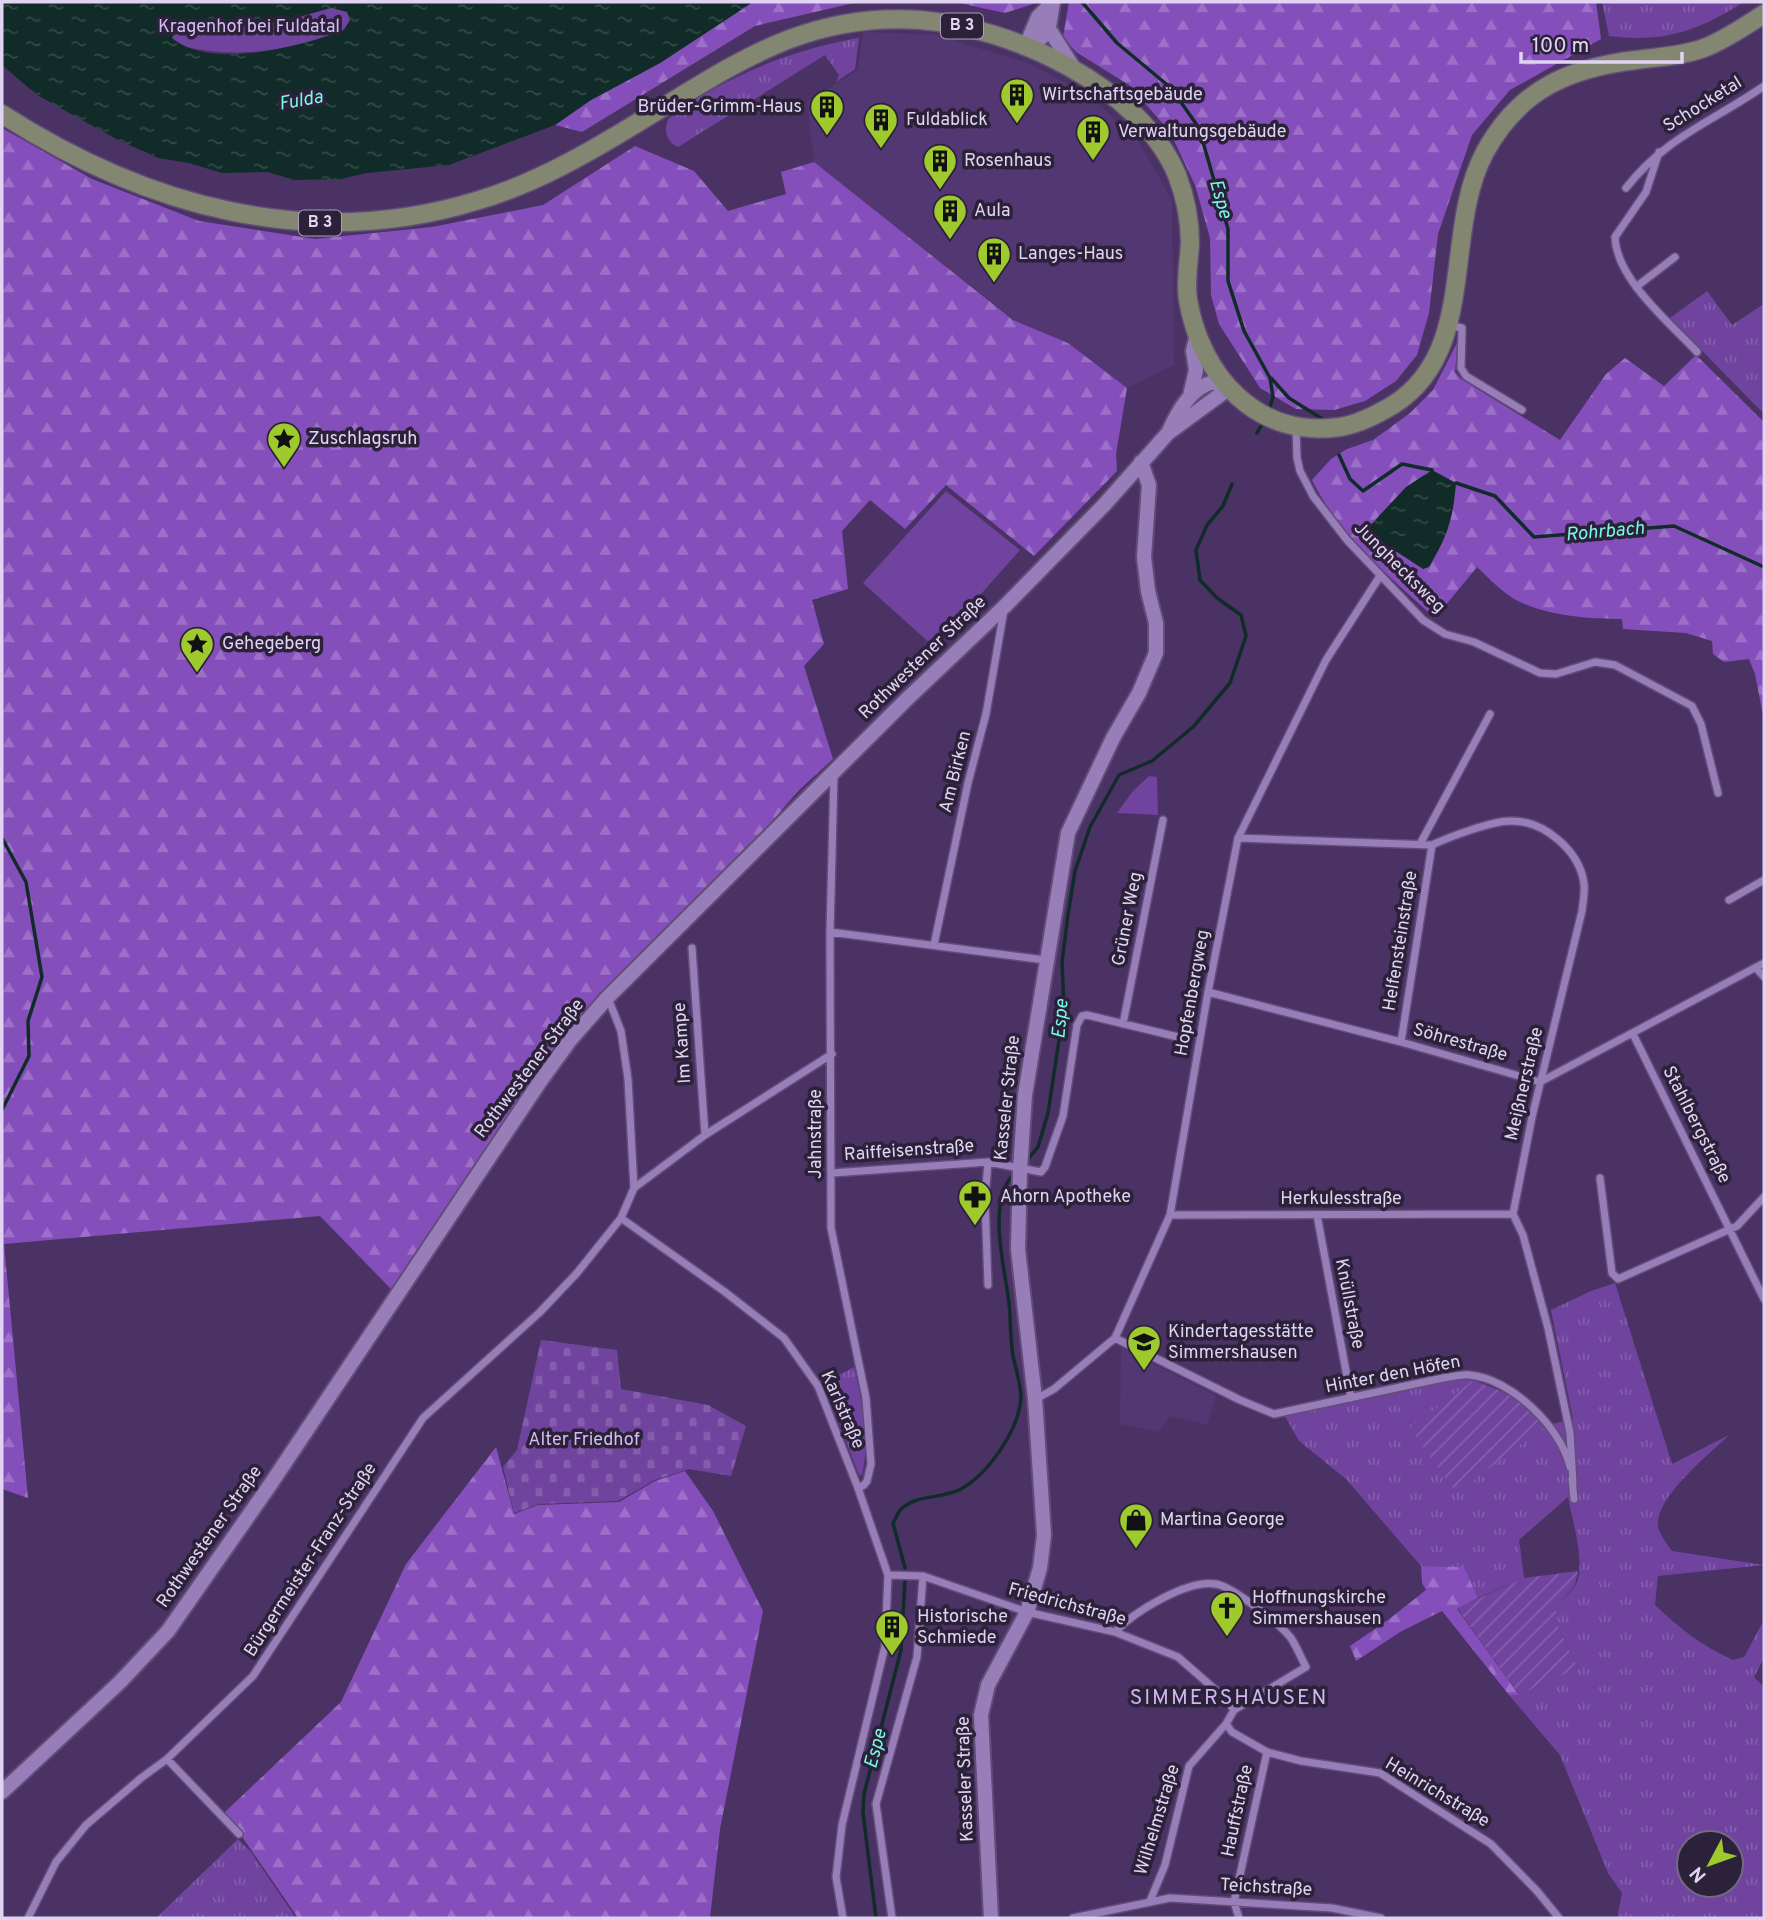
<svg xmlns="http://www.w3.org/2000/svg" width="1766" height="1920" font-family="Overpass,sans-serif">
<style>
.built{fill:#533772}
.grass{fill:url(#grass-tufts);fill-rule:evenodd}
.forest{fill:url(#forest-firs)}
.cemetery{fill:url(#cemetery-stones)}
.park{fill:#70449e}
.garden{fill:url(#garden-furrows)}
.water{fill:url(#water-ripples);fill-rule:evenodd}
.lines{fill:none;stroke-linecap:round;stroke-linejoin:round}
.stream{stroke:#112c28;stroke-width:3.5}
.street-casing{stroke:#624d78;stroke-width:10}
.secondary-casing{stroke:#624d78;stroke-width:18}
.primary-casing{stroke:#624d78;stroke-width:21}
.street{stroke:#987eb8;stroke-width:7}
.secondary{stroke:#987eb8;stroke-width:14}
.primary{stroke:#838772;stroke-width:18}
.labels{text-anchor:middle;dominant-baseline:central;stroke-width:7;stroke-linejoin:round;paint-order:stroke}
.shield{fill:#2b2138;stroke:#aa9ebb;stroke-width:2}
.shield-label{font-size:16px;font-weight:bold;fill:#e1d4f3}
.park-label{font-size:18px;fill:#d4bdf3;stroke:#2b2138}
.poi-label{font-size:18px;fill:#e1d4f3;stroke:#2b2138;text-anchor:start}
.street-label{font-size:18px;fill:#e1d4f3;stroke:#2b2138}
.water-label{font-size:19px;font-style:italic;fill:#77f8e8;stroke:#2b2138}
.quarter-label{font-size:21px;letter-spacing:2px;fill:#cfb5f2;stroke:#2b2138}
</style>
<defs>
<pattern id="grass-tufts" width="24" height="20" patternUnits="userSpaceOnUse" patternTransform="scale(1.75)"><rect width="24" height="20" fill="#70449e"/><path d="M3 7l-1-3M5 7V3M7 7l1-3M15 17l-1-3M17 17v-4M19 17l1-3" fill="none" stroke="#845eac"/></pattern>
<pattern id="forest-firs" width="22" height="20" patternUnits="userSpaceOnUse" patternTransform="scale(1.75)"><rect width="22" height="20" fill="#854fbb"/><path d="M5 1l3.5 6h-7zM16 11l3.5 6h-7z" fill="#9c70c8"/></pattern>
<pattern id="cemetery-stones" width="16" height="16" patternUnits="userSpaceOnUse" patternTransform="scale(1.75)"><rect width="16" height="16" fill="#70449e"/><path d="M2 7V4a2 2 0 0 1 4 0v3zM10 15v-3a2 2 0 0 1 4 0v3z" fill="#845eac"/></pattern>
<pattern id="garden-furrows" width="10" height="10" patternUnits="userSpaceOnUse" patternTransform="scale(1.75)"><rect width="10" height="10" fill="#70449e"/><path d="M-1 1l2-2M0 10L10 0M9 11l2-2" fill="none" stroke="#845eac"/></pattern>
<pattern id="water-ripples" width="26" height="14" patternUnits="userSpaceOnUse" patternTransform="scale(1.75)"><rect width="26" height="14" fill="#112c28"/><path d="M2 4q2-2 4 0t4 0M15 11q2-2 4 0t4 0" fill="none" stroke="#334a48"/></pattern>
</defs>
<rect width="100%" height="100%" fill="#4a3265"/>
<path class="built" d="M863,32L935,35L1026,62L1088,94L1139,142L1172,200L1174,365L1127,388L1068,343L1014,320L814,162L807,102L858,70Z
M1121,1347L1216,1396L1207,1425L1170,1416L1159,1432L1120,1424Z"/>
<path class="grass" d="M1602,2H1744C1698,31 1664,43 1609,36Z
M859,38L855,69L836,82L839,75L825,55L678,147C666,142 663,129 669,118C726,76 790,50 859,38Z
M1707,291L1732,325L1764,304V414L1670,318Z
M1615,1283L1672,1464L1729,1435C1708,1456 1656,1496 1658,1526C1659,1534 1667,1544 1672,1551L1764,1565L1658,1576L1655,1605C1679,1628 1702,1646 1733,1660L1744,1657L1764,1620V1658L1754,1677L1764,1687V1918H1617L1622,1893L1608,1873L1560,1755L1509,1695H1519L1578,1668L1558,1627L1556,1607C1562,1599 1570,1593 1575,1586C1587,1567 1572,1519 1568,1497L1519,1540L1524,1578L1478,1598L1464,1567L1421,1566L1346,1479L1299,1441L1283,1413L1461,1379L1473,1380L1411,1428L1456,1492L1545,1426L1573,1419L1551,1310L1591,1291ZM1689,1843H1731V1885H1689Z
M854,1367C862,1401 870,1440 862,1475H859L824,1383Z
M238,1839L251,1852L296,1918H156Z"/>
<path class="forest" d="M753,2H858L755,26L582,132L555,125L591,100L660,63Z
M955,2H1039L1005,13Z
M1069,2H1596L1601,39L1510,90L1472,135L1438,234L1429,313L1417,355L1396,381L1365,401L1334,410L1296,409L1260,388L1219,324L1211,295L1210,238L1195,185L1170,132L1129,85L1076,52L1063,37Z
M2,128L92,179L199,221L315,239L432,227L543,205L635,146L694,171L728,211L786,194L781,172L814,162L1013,320L1068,343L1127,388L1116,454L1117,471L1034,556L946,485L905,529L870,500L842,531L848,589L812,600L824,644L804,666L833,759L798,791L730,871L586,1024L391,1289L320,1216L4,1244L28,1498L2,1489Z
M1458,341L1455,372L1461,379L1560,440L1606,374L1625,358L1664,386L1696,355L1764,422V721L1755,674L1749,659L1724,662L1713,654L1712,641L1686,633L1623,629L1622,619C1589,619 1550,616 1520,602C1503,594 1490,579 1477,567L1435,618C1390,577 1339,535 1312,480L1331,459L1347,449L1373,440L1410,413L1433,390Z
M496,1447L514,1514L538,1505L619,1502L655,1481L685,1471L713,1511L763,1611L720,1829L710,1918H298L225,1812L341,1702L406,1564Z
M1421,1566L1464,1567L1478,1598L1457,1609L1519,1695H1509L1442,1611L1400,1632L1356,1661L1350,1646L1388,1620L1426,1590L1422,1583Z"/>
<path class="cemetery" d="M541,1340L617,1350L621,1389L708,1405L746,1426L731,1476L689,1469L655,1480L618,1501L539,1504L514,1513L503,1467L517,1450Z"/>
<path class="park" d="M399,2C331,42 245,69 167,41C151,35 135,25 119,18Z
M946,491L1020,550L934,647L863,583Z
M1149,776L1157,777L1158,815L1117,813L1133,791Z"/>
<path class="garden" d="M1473,1380L1501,1391L1530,1407L1545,1426L1456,1493L1410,1428Z
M1578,1571L1575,1585L1556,1607L1558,1627L1578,1668L1519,1695L1457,1608L1524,1578Z"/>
<path class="water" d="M2,2H753L660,63L591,100L555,125L449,165L367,173L341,179L293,180L268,172L222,173L189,163L158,158L116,139L37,95L2,65ZM331,8L347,12L350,20L343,31C300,46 211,71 172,38L177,27L186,23L281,22Z
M1432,470L1456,483C1453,519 1448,535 1429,567L1423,569L1365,531L1406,487Z"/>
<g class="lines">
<path class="stream" d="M1082,2L1117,43L1171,88L1199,128L1228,229V281L1244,331L1270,378L1273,397L1269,411
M1271,378L1289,398L1324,420
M1257,433L1264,421
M1339,455L1350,479L1363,491L1402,464L1432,470
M1456,483L1495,496L1534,537L1674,526L1764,567
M2,838L26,882L42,977L28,1021L29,1056L2,1110
M1024,1164L1038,1147L1048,1113L1064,1007L1062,962L1068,915L1075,871L1090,827L1119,775L1152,761L1193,727L1230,683L1246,636L1241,615L1217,598L1200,580L1196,550L1207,525L1223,506L1232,484
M905,1568L893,1523C896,1519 898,1512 901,1509C917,1494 943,1499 961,1489C988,1474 1019,1430 1021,1398C1021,1385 1016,1369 1013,1356C1010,1339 1011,1321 1009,1303C1005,1268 986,1202 1014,1174
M876,1918L863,1813L864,1794L901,1650L905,1581"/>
<g class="street-casing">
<path id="street" d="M1659,152L1646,192L1615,237C1616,279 1670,323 1697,352
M1626,188C1667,136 1712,122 1764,86
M1636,287L1675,257
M1448,325L1462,328L1461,368L1466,376L1522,410
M1296,426L1297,458L1300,471L1313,496L1347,540L1423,620L1445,634L1474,642L1540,673L1556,674L1595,662L1615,665L1692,706L1701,724L1718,793
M834,775L830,932L831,1228L866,1398L871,1464L867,1481L864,1485L858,1488
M1238,838L1432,845C1449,837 1492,821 1510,821C1544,820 1580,851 1584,884C1585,892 1583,902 1582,911L1532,1117L1513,1214L1523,1235L1548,1328L1570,1433L1573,1483
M1420,844L1490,714
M1729,900L1764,880
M830,932L1045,960
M934,945L968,783L986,714L1004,610
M692,948L705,1135
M1756,968L1764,977
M1208,992L1401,1042L1540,1082L1764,963
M608,998L621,1031L628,1079L634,1188L621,1218L725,1292L784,1338L818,1386L858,1488L888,1575L885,1646L842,1825L836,1877L843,1918
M1123,1024L1163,820
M1633,1034L1764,1299
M1401,1042L1432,845
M988,1162L985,1199L988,1285
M832,1173L988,1162L1041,1172L1045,1167L1063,1116L1077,1025L1082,1016L1087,1015L1178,1037
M1600,1178L1612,1273L1618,1279L1737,1226L1764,1197
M634,1188L705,1135L832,1054
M1170,1215L1513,1214
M1317,1215L1351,1398
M1115,1338L1240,1400L1274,1414L1443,1378C1452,1377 1462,1374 1470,1375C1511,1379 1561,1427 1570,1467
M1036,1399L1054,1389L1115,1338L1170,1215L1208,992L1238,838L1326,660L1380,576
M1572,1479L1574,1499
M888,1575L923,1576L1027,1612L1115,1632L1178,1657L1227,1700L1234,1710L1226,1724L1232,1732L1267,1752L1301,1761L1380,1773L1491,1844L1537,1891L1559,1918
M1115,1632C1134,1612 1187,1579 1216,1584C1233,1587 1280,1624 1291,1638C1297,1647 1301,1658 1306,1667L1234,1710
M167,1759L239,1834
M1150,1901L1165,1865L1189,1766L1226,1724
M28,1918L56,1862L86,1825L141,1778L167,1759L253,1676L423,1418L539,1313L577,1273L621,1218
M892,1918L876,1804L917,1657L923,1576
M1073,1918L1170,1898L1332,1908L1381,1918
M1239,1918L1234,1902L1267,1752"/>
</g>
<g class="secondary-casing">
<path id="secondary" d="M1049,29L1075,70
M1025,48C1053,34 1048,29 1053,2
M1025,48L1038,17L1052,3
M1190,396L1196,370L1193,351L1197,335
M2,1792L120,1682L168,1631L270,1485L539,1083L571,1039L608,997L907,699L1005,606L1105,504L1168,433L1228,389L1213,382C1190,388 1177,413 1168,433
M991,1918L981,1715L988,1685L1027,1612L1040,1568L1044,1535L1035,1399L1018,1249L1020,1169L1025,1095L1068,833L1113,738L1139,693L1156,653V623L1148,591L1144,557L1149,485L1141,462"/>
</g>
<g class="primary-casing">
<path id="primary" d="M2,114C145,206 309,252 476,201C535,184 590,152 642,120C735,64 805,12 920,20C1011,27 1140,86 1177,175C1185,196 1190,220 1190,243C1189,262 1185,281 1188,300C1201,376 1257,439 1340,427C1359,424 1376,415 1393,405C1479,351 1442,232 1485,152C1519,90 1568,68 1636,60C1658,57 1682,56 1704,48C1725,40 1745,26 1764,14"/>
</g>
<use href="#street" class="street"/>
<use href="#secondary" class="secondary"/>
<use href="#primary" class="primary"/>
</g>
<defs>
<g id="building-pin" transform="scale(1.75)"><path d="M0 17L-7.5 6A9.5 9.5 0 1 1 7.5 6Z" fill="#9fca2d" stroke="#2b2138"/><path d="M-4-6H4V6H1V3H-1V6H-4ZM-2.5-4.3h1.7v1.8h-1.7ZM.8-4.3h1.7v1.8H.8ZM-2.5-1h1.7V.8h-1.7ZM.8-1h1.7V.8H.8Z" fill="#111"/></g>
<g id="sight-pin" transform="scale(1.75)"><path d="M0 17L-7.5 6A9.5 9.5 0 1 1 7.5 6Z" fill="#9fca2d" stroke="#2b2138"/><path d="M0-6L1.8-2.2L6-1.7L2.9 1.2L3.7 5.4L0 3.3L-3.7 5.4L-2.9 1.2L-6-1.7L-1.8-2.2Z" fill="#111"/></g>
<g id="pharmacy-pin" transform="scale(1.75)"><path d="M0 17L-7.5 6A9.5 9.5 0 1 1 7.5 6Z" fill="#9fca2d" stroke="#2b2138"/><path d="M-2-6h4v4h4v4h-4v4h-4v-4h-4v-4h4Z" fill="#111"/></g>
<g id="school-pin" transform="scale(1.75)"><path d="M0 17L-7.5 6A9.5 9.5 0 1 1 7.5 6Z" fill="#9fca2d" stroke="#2b2138"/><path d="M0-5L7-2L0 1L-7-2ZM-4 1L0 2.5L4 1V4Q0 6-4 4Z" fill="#111"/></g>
<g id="shop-pin" transform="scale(1.75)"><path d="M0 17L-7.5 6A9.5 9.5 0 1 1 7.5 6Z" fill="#9fca2d" stroke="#2b2138"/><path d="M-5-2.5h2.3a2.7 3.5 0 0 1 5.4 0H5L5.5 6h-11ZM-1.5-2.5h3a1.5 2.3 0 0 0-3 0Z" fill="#111"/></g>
<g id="church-pin" transform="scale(1.75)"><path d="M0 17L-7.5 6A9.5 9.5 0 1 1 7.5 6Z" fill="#9fca2d" stroke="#2b2138"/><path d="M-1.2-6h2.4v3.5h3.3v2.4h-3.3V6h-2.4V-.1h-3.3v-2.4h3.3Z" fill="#111"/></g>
</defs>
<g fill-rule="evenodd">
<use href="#building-pin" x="1017" y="95"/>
<use href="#building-pin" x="827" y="107"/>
<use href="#building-pin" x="881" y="120"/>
<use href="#building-pin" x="1093" y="132"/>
<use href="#building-pin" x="940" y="161"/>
<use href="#building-pin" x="950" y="211"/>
<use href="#building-pin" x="994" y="254"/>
<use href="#sight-pin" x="284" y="439"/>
<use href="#sight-pin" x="197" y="644"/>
<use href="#pharmacy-pin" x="975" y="1197"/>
<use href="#school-pin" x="1144" y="1342"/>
<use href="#shop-pin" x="1136" y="1520"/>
<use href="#church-pin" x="1227" y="1608"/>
<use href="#building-pin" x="892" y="1627"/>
</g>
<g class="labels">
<g class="shield">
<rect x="941" y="13.5" width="42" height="25" rx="5"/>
<rect x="299" y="210.5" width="42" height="25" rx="5"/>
</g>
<g class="shield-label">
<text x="962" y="26">B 3</text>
<text x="320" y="223">B 3</text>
</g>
<g class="park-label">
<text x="249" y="27">Kragenhof bei Fuldatal</text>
<text x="584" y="1440">Alter Friedhof</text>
</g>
<g class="poi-label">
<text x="1042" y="95">Wirtschaftsgebäude</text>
<text x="802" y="107" text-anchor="end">Brüder-Grimm-Haus</text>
<text x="906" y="120">Fuldablick</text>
<text x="1118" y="132">Verwaltungsgebäude</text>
<text x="964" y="161">Rosenhaus</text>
<text x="974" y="211">Aula</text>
<text x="1018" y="254">Langes-Haus</text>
<text x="308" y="439">Zuschlagsruh</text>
<text x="222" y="644">Gehegeberg</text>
<text x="1000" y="1197">Ahorn Apotheke</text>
<text x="1168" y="1332">Kindertagesstätte<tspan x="1168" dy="21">Simmershausen</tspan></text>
<text x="1160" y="1520">Martina George</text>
<text x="1252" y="1598">Hoffnungskirche<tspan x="1252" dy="21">Simmershausen</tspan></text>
<text x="917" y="1617">Historische<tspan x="917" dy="21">Schmiede</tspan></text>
</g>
<g class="street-label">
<text transform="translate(1703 105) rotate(-32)">Schocketal</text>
<text transform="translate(1399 568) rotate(45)">Junghecksweg</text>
<text transform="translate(923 658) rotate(-44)">Rothwestener Straße</text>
<text transform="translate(956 772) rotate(-76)">Am Birken</text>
<text transform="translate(1128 919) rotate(-79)">Grüner Weg</text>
<text transform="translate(1401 941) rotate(-81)">Helfensteinstraße</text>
<text transform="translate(1193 993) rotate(-80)">Hopfenbergweg</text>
<text transform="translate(683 1043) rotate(-94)">Im Kampe</text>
<text transform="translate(1460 1043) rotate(16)">Söhrestraße</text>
<text transform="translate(530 1069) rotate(-53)">Rothwestener Straße</text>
<text transform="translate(1525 1084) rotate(-77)">Meißnerstraße</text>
<text transform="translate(1008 1098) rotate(-84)">Kasseler Straße</text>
<text transform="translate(1696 1125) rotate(63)">Stahlbergstraße</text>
<text transform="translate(816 1134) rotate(-90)">Jahnstraße</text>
<text transform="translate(909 1151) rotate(-4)">Raiffeisenstraße</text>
<text x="1341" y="1199">Herkulesstraße</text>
<text transform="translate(1349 1304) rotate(79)">Knüllstraße</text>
<text transform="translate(1393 1375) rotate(-11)">Hinter den Höfen</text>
<text transform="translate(842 1410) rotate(66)">Karlstraße</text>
<text transform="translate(210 1537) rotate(-55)">Rothwestener Straße</text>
<text transform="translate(311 1560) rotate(-57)">Bürgermeister-Franz-Straße</text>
<text transform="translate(1067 1605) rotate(15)">Friedrichstraße</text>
<text transform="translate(966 1779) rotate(-92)">Kasseler Straße</text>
<text transform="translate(1437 1793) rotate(31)">Heinrichstraße</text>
<text transform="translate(1238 1811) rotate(-78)">Hauffstraße</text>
<text transform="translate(1158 1820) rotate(-73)">Wilhelmstraße</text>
<text transform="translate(1266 1888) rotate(3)">Teichstraße</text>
</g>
<g class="water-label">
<text transform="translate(301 101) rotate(-10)">Fulda</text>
<text transform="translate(1220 199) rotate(74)">Espe</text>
<text transform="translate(1605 532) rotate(-5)">Rohrbach</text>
<text transform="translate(1061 1019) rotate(-85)">Espe</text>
<text transform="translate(876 1749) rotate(-75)">Espe</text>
</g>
<g class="quarter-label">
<text x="1229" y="1698">SIMMERSHAUSEN</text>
</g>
</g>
<rect width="1766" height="1920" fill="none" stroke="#e1d4f3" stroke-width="7"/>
<g transform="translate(1710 1864) rotate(229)"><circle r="33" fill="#2b2138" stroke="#746983" stroke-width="2"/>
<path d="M0-5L12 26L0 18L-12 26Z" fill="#9fca2d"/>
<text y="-10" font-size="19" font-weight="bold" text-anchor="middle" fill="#e1d4f3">N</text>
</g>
<path d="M1521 52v10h161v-10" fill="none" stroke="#e1d4f3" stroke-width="3.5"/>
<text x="1532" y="52" font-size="21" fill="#e1d4f3" stroke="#2b2138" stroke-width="5" paint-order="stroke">100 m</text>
</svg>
